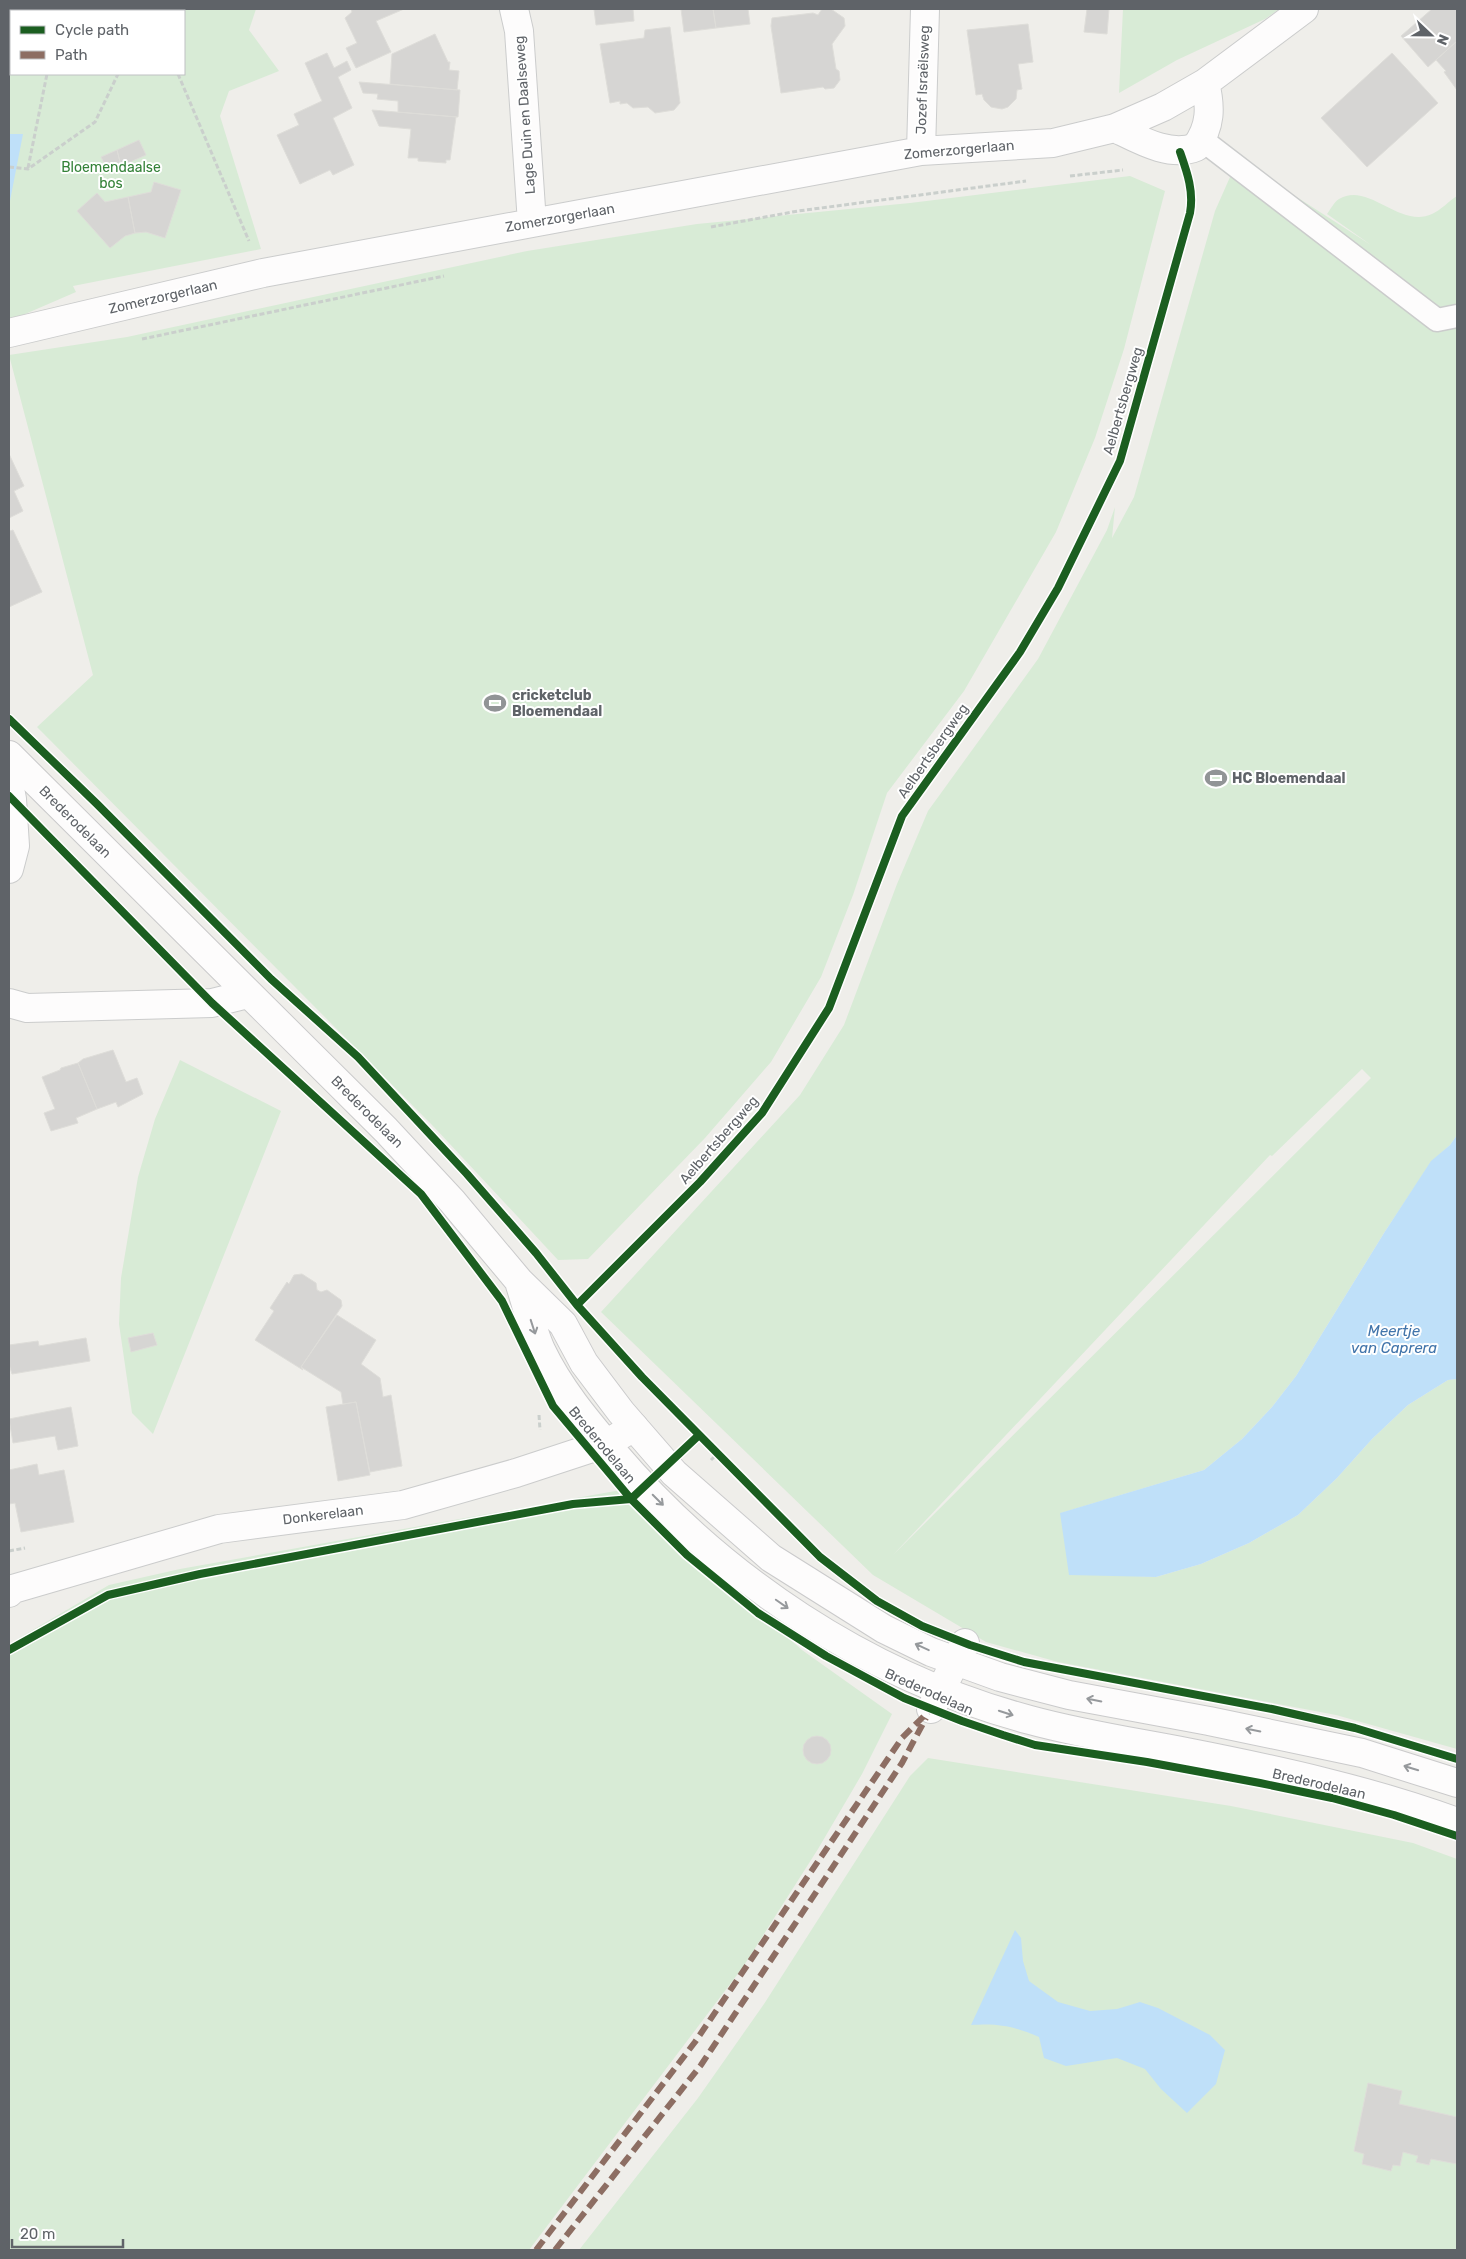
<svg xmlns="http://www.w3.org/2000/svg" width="1466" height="2259" font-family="Rubik,sans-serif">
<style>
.green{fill:#d8ebd6;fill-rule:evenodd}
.water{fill:#bfe0f9}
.building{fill:#d6d5d3;stroke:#deddd9}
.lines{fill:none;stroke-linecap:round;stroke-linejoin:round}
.lane-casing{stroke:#cbcccc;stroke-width:25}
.street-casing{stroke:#cbcccc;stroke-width:30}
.secondary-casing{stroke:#cacacb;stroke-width:30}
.path{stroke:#cacfcc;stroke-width:3;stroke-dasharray:5 2.5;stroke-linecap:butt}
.lane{stroke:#fdfcfc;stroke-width:22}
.street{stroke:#fdfcfc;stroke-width:28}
.secondary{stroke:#fdfcfc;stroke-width:28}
.quiet{stroke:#8d6e63;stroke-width:6;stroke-dasharray:12 6;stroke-linecap:butt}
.cycleway-casing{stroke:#fff;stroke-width:11}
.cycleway{stroke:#1b5e20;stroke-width:8}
.oneway{stroke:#96999c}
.labels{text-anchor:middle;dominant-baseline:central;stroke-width:4;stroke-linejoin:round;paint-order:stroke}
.street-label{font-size:14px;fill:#5f6368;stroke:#fff}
.park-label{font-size:14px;fill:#348238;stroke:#fff}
.poi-label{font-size:14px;font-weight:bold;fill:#5f6368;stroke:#fff;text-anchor:start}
.water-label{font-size:15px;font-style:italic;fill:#4174aa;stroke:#fff}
</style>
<rect width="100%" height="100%" fill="#efeeea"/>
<path class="green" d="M9,9H256L249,30L279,71L229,91L220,116L261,249L73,286L76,292L9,321ZM11,11H184V74H11Z
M1123,9H1279L1265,19L1177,60L1119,93Z
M1238,159L1371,245L1327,214C1330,210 1334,202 1339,199C1368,181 1400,229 1432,214C1441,210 1449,201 1457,196V1135L1450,1145L1431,1162L1384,1233L1296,1376L1272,1407L1242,1439L1204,1470L1061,1513L1114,1575L1156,1577L1201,1564L1249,1543L1298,1515L1337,1478L1372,1439L1408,1405L1448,1380L1457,1379V1749L1336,1715L1058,1662L986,1642L873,1575L601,1312L800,1095L844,1025L897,884L928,811L1038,659L1107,530L1115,507L1112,538L1134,497L1215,211ZM1362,1069L1371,1078L892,1556L1270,1155L1272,1156Z
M1130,176L1165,191L1124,349L1095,438L1056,532L964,691L887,793L853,895L821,977L771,1062L705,1138L588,1259L558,1260L434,1127L37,727L93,675L9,355L127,337L527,251L697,224L910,203Z
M180,1060L281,1111L153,1434L132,1413L119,1324L121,1278L138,1177L155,1119Z
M621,1490L802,1650L892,1714L862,1774L818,1849L743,1967L529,2250H9V1644L109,1585L180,1569Z
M928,1758L1231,1806L1413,1843L1457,1859V2250H579L698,2098L764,2004L910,1776Z"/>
<path class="water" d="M9,134H23L9,206Z
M1457,1135V1379L1448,1380L1408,1405L1372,1439L1337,1478L1298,1515L1249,1543L1201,1564L1156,1577L1069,1575L1060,1513L1204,1470L1242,1439L1272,1407L1296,1376L1384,1233L1431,1161L1450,1145Z
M1015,1930L1021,1938L1023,1961L1029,1981L1058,2002L1090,2011L1117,2009L1140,2002L1158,2008L1210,2035L1225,2050L1216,2084L1187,2113L1161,2089L1145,2069L1117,2058L1066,2066L1044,2058L1039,2037C1013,2026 999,2023 971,2025Z"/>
<path class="building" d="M351,9H404L376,21L391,52L356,68L346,48L357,43L345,18L352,12Z
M594,9H633L634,21L596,25Z
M681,9H713L716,28L684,32Z
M713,9H756H748L750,24L716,28Z
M822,9H831L844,18L845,26L832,44L836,69L839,71L840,80L834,88L825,89L823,87L781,93L771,26L772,18L813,13L818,15Z
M1087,9H1109L1107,34L1084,32Z
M1432,9H1457V41L1428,67L1401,36Z
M1028,24L1033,62L1018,64L1022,89L1017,90L1016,99L1008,107L1002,109L991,107L984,100L982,94L976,95L967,30Z
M670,27L680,103L674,110L655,113L648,107L633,108L627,103L620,104V101L610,103L600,44L644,38L645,30Z
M435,34L448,62H450L449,70L459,71L457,90L390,84L392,54Z
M1457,41V90L1444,72L1446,71L1436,60Z
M327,53L334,68L347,61L351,70L338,77L352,108L333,118L354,165L333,175L330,170L300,184L277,135L299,125L294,114L322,101L305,63Z
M1392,53L1438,103L1367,167L1321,118Z
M359,82L460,90L458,117L398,112V101L377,99L378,94L363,93Z
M372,110L456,117L450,160H446V163L418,161V158H408L411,129L379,126Z
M139,140L146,155L121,166L117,150Z
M117,150L121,166L108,171L101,157Z
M154,182L181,190L165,238L146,232L135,233L128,197L151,192Z
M97,193L105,202L128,197L135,233L125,236L110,248L77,211Z
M9,454L24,486L14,491L23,511L9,518Z
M9,529L10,531L13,530L42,592L9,607Z
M113,1050L126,1082L137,1078L143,1094L118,1107L116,1102L97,1109L78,1063L83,1059Z
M78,1063L97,1109L76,1118L78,1123L51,1131L44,1113L55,1109L42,1077L60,1070L61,1068Z
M302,1274L316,1283L317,1290L321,1292L327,1290L341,1300L342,1306L301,1367L303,1370L255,1340L274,1311L270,1308L287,1282L289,1284L294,1275Z
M337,1315L376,1340L361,1364L380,1378L383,1397L391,1395L402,1466L370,1472L356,1402L343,1404L341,1392L301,1367Z
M153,1333L157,1345L131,1352L128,1338Z
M86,1338L90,1361L12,1374L9,1364V1345L38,1341L39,1346Z
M356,1402L370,1475L338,1481L326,1407Z
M71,1407L78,1446L58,1450L55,1436L13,1443L9,1419Z
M37,1464L39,1475L64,1470L74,1522L21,1532L15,1503L9,1504V1470Z
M803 1750a14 14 0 1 1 28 0a14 14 0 1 1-28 0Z
M1368,2083L1402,2091L1399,2104L1457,2117V2164L1431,2159L1429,2165L1416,2162L1418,2156L1403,2152L1400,2166L1393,2165L1391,2171L1362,2164L1364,2154L1354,2151Z"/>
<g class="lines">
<g class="lane-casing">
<path id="lane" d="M1201,139L1437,320L1457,316"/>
</g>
<g class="street-casing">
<path id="street" d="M514,9L519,31L532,223
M1115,128C1138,139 1170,158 1196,147C1211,126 1211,107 1205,83
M921,151L925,9
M9,333L263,273L532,223L921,151L1053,143L1115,128L1163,107L1205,83L1304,9
M9,783L12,799L15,846L9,869
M9,1003L27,1008L212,1003L248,994
M9,1593L13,1589L219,1529L403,1505L516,1473L589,1449L606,1444L634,1427
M931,1709L965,1643"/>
</g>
<g class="secondary-casing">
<path id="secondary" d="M9,755L386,1130L452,1201L519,1281L563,1324L584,1363L621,1412L674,1473L771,1558L884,1629L931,1652L1000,1677L1069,1695L1209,1721L1362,1753L1457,1783
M520,1285C527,1306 532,1330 541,1350C559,1388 586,1420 613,1452C721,1579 868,1677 1030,1720C1081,1734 1134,1742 1186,1752C1278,1770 1369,1790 1457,1822"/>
</g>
<path class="path" d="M61,11V9
M148,11L150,9
M178,74L249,241
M9,167L28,169L95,122L118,74
M28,168L47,74
M1070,176L1123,170
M711,227L798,211L1026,181
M142,339L444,276
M539,1415L540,1430
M711,1460L717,1454
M9,1551L25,1548"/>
<use href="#lane" class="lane"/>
<use href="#street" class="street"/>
<use href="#secondary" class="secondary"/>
<path class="quiet" d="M536,2250L695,2042L902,1738L931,1709
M555,2250L701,2065L902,1763L926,1718"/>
<g class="cycleway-casing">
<path id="cycleway" d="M9,719L97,804L271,979L358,1057L467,1174L536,1253L577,1305L642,1377L820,1557L877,1601L922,1626L970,1645L1024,1662L1272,1709L1355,1728L1457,1759
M9,796L212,1003L421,1194L502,1301L553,1406L631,1499L687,1555L758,1613L826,1656L904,1698L962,1721L1003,1735L1035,1745L1147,1762L1260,1783L1332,1798L1394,1815L1457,1836
M577,1305L700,1182L762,1113L829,1008L902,816L1020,652L1058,588L1120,461L1190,213C1194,191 1187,172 1180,152
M9,1650L108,1595L200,1574L573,1504L631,1499L699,1435"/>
</g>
<use href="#cycleway" class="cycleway"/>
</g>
<defs><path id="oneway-shaft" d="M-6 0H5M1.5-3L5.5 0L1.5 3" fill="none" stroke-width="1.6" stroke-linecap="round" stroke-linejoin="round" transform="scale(1.25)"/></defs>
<g class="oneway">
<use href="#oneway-shaft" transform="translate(533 1327) rotate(72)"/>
<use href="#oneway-shaft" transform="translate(658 1500) rotate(45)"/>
<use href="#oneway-shaft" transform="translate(782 1604) rotate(35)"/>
<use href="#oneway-shaft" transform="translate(922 1647) rotate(-155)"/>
<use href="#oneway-shaft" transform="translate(1094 1700) rotate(-169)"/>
<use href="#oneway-shaft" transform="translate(1006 1713) rotate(18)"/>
<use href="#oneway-shaft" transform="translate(1253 1730) rotate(-169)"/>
<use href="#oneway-shaft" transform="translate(1411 1768) rotate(-163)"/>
</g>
<defs>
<g id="stadium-bare" transform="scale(1.725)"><path d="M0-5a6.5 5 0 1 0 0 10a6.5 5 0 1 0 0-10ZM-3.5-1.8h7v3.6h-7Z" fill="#919496" stroke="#fff" stroke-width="2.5" paint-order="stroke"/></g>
</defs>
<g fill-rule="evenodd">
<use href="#stadium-bare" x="495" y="703"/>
<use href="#stadium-bare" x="1216" y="778"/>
</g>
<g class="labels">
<g class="street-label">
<text transform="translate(923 80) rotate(-88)">Jozef Israëlsweg</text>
<text transform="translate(525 115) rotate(-94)">Lage Duin en Daalseweg</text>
<text transform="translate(959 150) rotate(-5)">Zomerzorgerlaan</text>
<text transform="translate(560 218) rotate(-10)">Zomerzorgerlaan</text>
<text transform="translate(163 297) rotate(-13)">Zomerzorgerlaan</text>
<text transform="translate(1123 401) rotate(-74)">Aelbertsbergweg</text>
<text transform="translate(933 751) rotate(-55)">Aelbertsbergweg</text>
<text transform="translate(75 822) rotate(45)">Brederodelaan</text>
<text transform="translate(367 1112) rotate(45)">Brederodelaan</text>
<text transform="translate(719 1140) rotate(-49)">Aelbertsbergweg</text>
<text transform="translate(602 1445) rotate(50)">Brederodelaan</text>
<text transform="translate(323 1515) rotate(-7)">Donkerelaan</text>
<text transform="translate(929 1692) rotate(24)">Brederodelaan</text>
<text transform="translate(1319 1784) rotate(13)">Brederodelaan</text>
</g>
<g class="park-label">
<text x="111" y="167">Bloemendaalse<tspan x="111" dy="16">bos</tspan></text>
</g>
<g class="poi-label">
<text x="512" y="695">cricketclub<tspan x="512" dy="16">Bloemendaal</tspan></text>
<text x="1232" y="778">HC Bloemendaal</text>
</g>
<g class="water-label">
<text x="1394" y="1331">Meertje<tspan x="1394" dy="17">van Caprera</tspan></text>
</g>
</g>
<rect width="1466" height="2259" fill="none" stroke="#5f6368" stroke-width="20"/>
<rect x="10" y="10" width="175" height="65" fill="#ffffff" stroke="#bfc1c3"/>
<rect x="20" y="26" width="25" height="8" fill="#1b5e20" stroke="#bfc1c3"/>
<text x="55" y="35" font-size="15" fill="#5f6368">Cycle path</text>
<rect x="20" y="51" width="25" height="8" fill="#8d6e63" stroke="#bfc1c3"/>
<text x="55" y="60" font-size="15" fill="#5f6368">Path</text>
<g transform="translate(1431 35) rotate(112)" stroke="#ffffff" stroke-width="4" paint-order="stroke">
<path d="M0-4L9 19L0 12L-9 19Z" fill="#5f6368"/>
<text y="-8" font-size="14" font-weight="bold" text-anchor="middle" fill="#5f6368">N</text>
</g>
<path d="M12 2239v8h111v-8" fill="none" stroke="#5f6368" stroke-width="2.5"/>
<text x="20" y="2239" font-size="15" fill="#5f6368" stroke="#ffffff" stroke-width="4" paint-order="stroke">20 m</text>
</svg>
